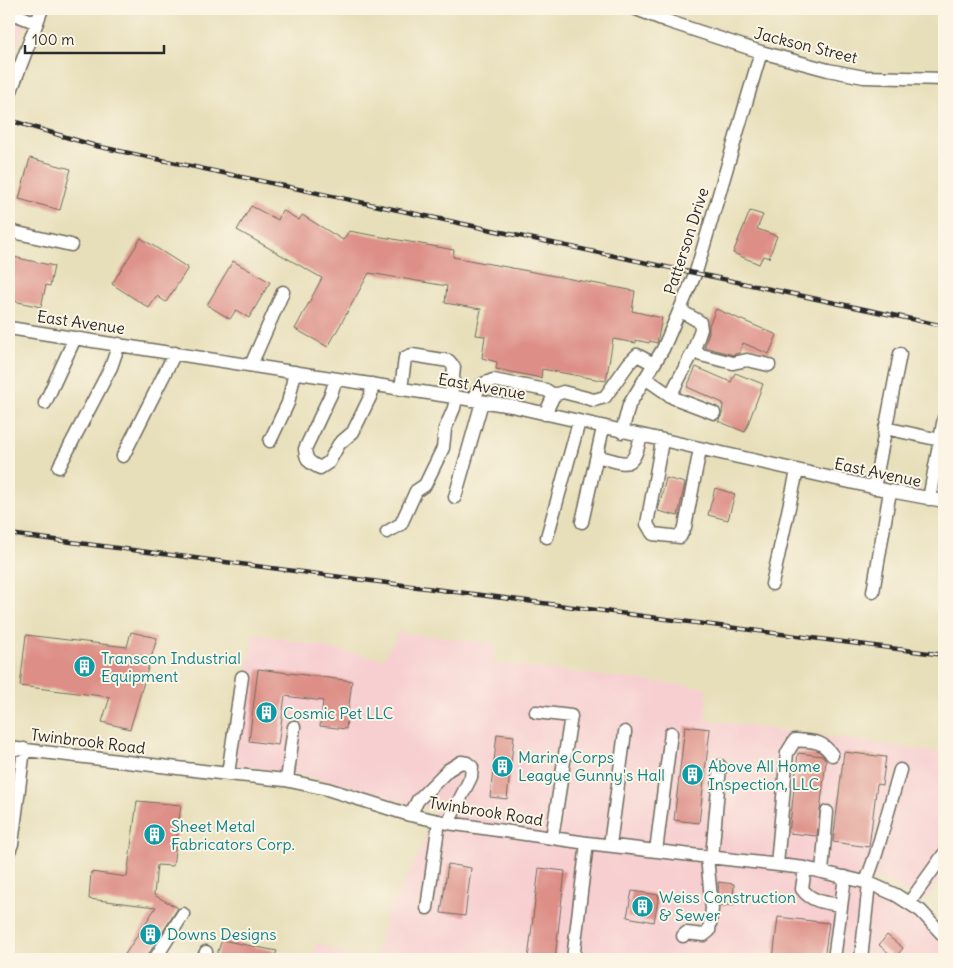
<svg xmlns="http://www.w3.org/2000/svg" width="953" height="968" viewBox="0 0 953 968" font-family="Delius,sans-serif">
<rect width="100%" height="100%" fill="#fcf5e5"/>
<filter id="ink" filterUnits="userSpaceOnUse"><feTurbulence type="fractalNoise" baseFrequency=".02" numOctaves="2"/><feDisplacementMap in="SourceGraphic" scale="10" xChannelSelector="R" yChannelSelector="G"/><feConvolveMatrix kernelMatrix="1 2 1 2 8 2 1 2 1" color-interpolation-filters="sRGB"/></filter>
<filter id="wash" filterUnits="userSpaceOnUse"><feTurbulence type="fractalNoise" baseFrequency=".0096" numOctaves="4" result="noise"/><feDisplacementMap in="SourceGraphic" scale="20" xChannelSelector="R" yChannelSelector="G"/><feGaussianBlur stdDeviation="1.12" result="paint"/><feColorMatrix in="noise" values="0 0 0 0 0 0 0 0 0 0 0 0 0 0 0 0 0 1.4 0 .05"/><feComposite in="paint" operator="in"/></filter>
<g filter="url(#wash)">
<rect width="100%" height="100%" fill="#e7dfba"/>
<path fill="#f7cfd1" d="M9,9H31L9,70Z
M399,632L495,644L493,663L707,688L706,720L944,753V876L921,903L895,886L858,871L855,886L875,890L910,912L941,939L944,945V959H375L388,911L416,861L435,811L355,787L302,775L233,764L253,633L383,659Z
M317,942L357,959H310Z"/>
<g id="blocks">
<path fill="#dd8f87" d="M30,158L71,169L60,210L19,199Z
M251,206L278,220L282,210L299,220L302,215L343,240L349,231L454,250L453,257L635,291L632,311L662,318L657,343L650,341L649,343L636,340V343L613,339L606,381L542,369L541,378L496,369L497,362L482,358L485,336L476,335L481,309L445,303L447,286L369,273L328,347L295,329L322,278L237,230Z
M750,211L763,215L757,229L777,236L769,258L763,256L759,264L733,253Z
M141,238L188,268L166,302L157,296L149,308L112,284Z
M9,256L54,266L50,286L46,285L41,307L9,300Z
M233,261L270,282L249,318L236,310L230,319L207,305Z
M716,309L777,335L769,354L743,343L739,353L733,355L704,347L709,332V325Z
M696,367L731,382L735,373L763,384L745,432L718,421L722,415L723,403L687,387Z
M666,478L685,483L678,516L658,511Z
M715,488L735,494L728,520L708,515Z
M131,632L157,638L130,729L102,722L110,697L20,686L26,635L127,647Z
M258,669L352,681L346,729L320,726L323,701L285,696L278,745L249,741Z
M685,726L710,729L699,823L674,820Z
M497,734L514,736L507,799L490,797Z
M844,752L886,757L882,785L877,784L869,847L833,842Z
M798,753L823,756L826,761L817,836L789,833Z
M137,801L181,805L173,866L157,865L154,895L178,908L148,955L147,959H122L156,907L89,899L91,872L127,877Z
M448,864L471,868L465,916L441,913Z
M539,868L565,871L555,959H528Z
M718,882L734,884L733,905H720Z
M632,891L659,895L654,922L627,917Z
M778,917L829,923L824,959H773Z
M887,935L903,948L895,958L879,945Z
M222,940L277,951L274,959H215Z"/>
</g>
</g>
<g filter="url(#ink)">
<use href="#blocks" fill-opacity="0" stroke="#6d6a5d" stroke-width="1"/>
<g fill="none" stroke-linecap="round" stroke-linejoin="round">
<defs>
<path id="minor" d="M636,9L667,21L761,52L828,70L864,77L944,79
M9,12L37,23
M9,96L42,9
M9,231L71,245
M681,311L700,322L701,329L694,350L701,355L733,363L747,360L769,365
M9,328L512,406L890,491L944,501
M251,365L283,292
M645,378L674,398L714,413
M336,379L331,394L305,449C306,461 310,463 320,468L329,462L339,444L353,432L371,395L372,384
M401,389L405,358L412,355L449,361L454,367L451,397
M670,396L694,350
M471,400L483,384L493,380L546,390L554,395
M45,403L75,338
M545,414L554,395L563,392L594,400L605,397L629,363L637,355L654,364
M885,428L940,440
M622,432L629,405L663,349L696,272L761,52
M270,441L288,403L295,372
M662,441L647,524L653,534L680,537L685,527L700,449
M123,456L175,353
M597,456C628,464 632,472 641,436
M59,467L111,367L119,344
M874,488L900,354
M455,497L482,402
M929,499L944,418
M582,522L603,428
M387,532L401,524L416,491L425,485L443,448L445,429L454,408L456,398
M547,537L579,422
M772,584L797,471
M873,592L890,491
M536,712L571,716L552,838
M9,748L228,774L285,780L327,789L410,815L448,823L587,843L805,868L869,883L896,895L921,911L944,936
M228,774L242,677
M287,780L294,727
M410,815L418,800L448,770L461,762L467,763L472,767L471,777L448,823
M610,845L625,732
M9,851L12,844L24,749
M656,851L671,733
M712,857L720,766
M777,865L787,753L795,740C813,742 821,739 832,755
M805,868L802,889C811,902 827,903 841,905
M822,872L827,812
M866,882L876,854L900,770
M909,903L944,854
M427,908L439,821
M683,936L686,933L704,935L709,931L712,909L707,857
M155,959L183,914
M203,959L206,952
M573,959L587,843
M834,959L845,877
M861,959L869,883"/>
</defs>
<use href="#minor" stroke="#6d6a5d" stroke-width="15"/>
<use href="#minor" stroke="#fff" stroke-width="12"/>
<defs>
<path id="rail" d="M9,120L96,146L944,326
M9,534L944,655"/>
</defs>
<use href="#rail" stroke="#2b2b2b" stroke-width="4.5"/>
<use href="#rail" stroke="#fcf5e5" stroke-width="2.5" stroke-dasharray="8" stroke-linecap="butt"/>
</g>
</g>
<defs>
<symbol id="building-disc" viewBox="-11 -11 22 22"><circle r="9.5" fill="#0f9aa8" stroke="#fcf5e5"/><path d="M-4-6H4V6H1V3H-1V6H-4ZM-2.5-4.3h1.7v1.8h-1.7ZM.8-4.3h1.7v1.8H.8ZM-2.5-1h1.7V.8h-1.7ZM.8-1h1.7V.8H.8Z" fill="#fff"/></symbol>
</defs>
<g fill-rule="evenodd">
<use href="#building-disc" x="72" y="654" width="25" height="25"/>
<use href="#building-disc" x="254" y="700" width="25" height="25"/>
<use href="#building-disc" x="490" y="754" width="25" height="25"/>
<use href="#building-disc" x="680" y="762" width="25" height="25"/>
<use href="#building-disc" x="142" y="822" width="25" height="25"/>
<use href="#building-disc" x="630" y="894" width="25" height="25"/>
<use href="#building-disc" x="138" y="922" width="25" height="25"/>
</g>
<g text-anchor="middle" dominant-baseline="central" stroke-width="4" stroke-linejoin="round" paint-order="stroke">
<g font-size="16" fill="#2b2b2b" stroke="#fcf5e5">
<text transform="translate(806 45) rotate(14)">Jackson Street</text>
<text transform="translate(686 241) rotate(-72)">Patterson Drive</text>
<text transform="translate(81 322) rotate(8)">East Avenue</text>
<text transform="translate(482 386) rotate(10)">East Avenue</text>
<text transform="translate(878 472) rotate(12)">East Avenue</text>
<text transform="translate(88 741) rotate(7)">Twinbrook Road</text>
<text transform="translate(486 811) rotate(9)">Twinbrook Road</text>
</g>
<g font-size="16" fill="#0d838f" stroke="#fcf5e5" text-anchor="start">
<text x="101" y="658">Transcon Industrial<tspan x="101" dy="18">Equipment</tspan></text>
<text x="283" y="713">Cosmic Pet LLC</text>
<text x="518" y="757">Marine Corps<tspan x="518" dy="18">League Gunny's Hall</tspan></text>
<text x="708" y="766">Above All Home<tspan x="708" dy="18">Inspection, LLC</tspan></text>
<text x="171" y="826">Sheet Metal<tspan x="171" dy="18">Fabricators Corp.</tspan></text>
<text x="659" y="897">Weiss Construction<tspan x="659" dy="18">&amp; Sewer</tspan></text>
<text x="167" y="934">Downs Designs</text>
</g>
</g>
<rect width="953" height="968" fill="none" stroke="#fcf5e5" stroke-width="30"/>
<path d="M25 45v8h139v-8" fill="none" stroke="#2b2b2b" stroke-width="2.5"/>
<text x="32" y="45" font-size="15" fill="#2b2b2b" stroke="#fcf5e5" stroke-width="4" paint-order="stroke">100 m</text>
</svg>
